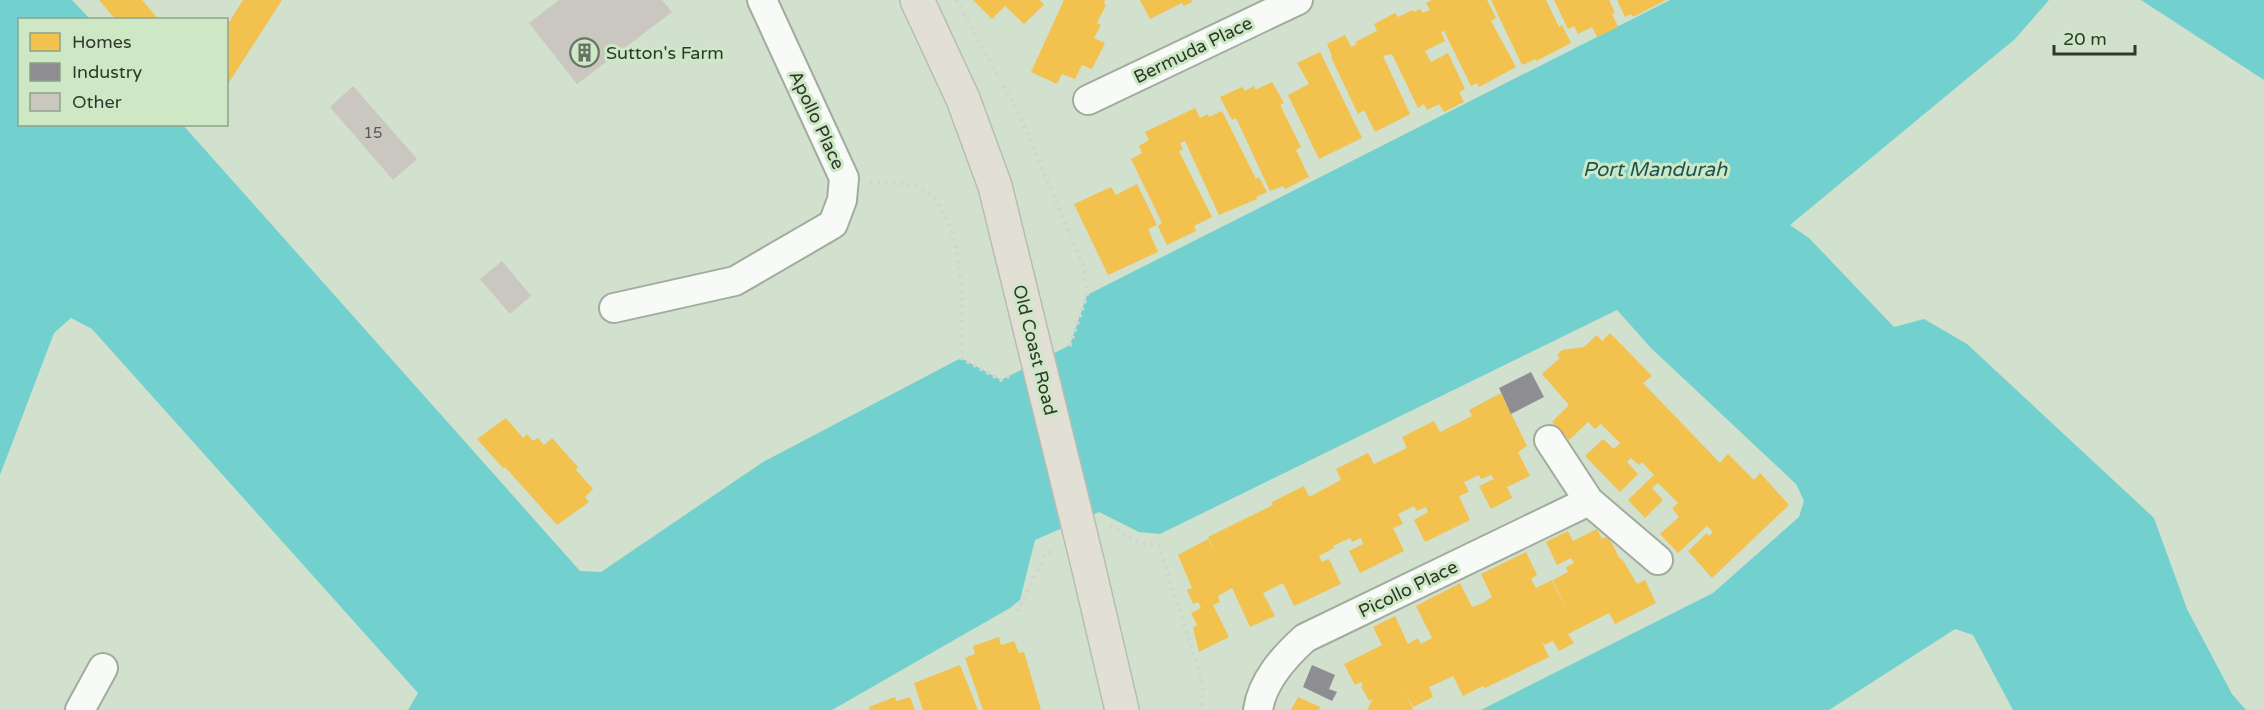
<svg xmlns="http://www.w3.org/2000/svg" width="2264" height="710" viewBox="0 0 2264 710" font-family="'Varela Round',sans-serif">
<rect width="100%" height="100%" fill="#d2e0ce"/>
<path fill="#72d1ce" d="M0,0H72L90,19L20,20V124L183,125L580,571L601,572L763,462L961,358L1001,380L1070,345L1087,295L1670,0H2049L2015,39L1790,225L1809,238L1894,327L1924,319L1967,344L2154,518L2187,609L2232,694L2246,710H2013L1973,635L1955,629L1829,710H1481L1713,593L1799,517L1804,501L1796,484L1651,348L1617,310L1160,534L1139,532L1099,512L1035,540L1020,600L1010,608L832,710H408L418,693L92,329L71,318L54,333L0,475Z
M2141,0H2264V80Z"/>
<path fill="#f2c14e" d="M99,0H142L159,20H116Z
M243,0H282L226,87V27Z
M973,0H1040L1044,5L1024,24L1005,6L992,19Z
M1064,0H1105L1104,4L1106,5L1097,23L1101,25L1094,38L1105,43L1092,69L1082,65L1075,79L1062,74L1057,84L1031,72Z
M1140,0H1191L1192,2L1184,6L1182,3L1150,19Z
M1432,0H1487L1496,18L1491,21L1516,67L1479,87L1477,83L1471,86L1444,31L1441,32L1445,41L1425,51L1431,62L1448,53L1465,89L1459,92L1464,102L1444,112L1439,104L1427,110L1424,104L1418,108L1392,54L1383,56L1410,114L1375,132L1364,110L1358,114L1331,57L1332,56L1327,44L1345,35L1351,47L1357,44L1355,42L1377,31L1374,24L1395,13L1398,17L1413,10L1414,12L1420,9L1423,13L1430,10L1426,3Z
M1491,0H1546L1559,27L1562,25L1571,43L1536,61V59L1522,65Z
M1554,0H1609L1615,13L1612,14L1618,27L1597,37L1592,27L1578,34L1574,26L1568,29Z
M1617,0H1666L1633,17L1631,14L1625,17Z
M1320,52L1362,138L1319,159L1288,95L1309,84L1297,63Z
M1272,82L1284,103L1280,105L1301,147L1296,150L1309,177L1285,189L1283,186L1270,191L1236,118L1232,120L1220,97L1242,87L1245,91L1254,86L1255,90Z
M1195,108L1200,118L1208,114L1209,117L1222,111L1256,179L1259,177L1267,192L1256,197L1257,199L1219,215L1185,141L1180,143L1183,150L1179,151L1212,217L1194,226L1196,231L1167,245L1158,226L1162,223L1131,159L1142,153L1139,146L1149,140L1145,132Z
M1137,184L1157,225L1148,229L1158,252L1108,275L1074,204L1111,187L1116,195Z
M1610,333L1652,376L1643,383L1720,463L1728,454L1754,480L1760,473L1789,505L1712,578L1688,551L1707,533L1709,536L1713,532L1707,526L1678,553L1660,534L1679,517L1672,508L1678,503L1658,483L1652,488L1663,500L1645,518L1628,500L1654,475L1642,462L1639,465L1631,458L1627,462L1638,474L1620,492L1585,456L1603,439L1614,449L1620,443L1601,424L1595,429L1588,422L1569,440L1552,422L1569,405L1542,374L1560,358L1557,355L1562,350L1584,347L1597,335L1602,341Z
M1501,393L1527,446L1518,452L1530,476L1507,487L1512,498L1491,509L1479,486L1494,479L1491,475L1481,479L1479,475L1464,482L1469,492L1459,496L1470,520L1425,542L1414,520L1428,512L1426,507L1417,511L1414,506L1398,514L1403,524L1393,528L1404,551L1360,573L1349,551L1363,544L1361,538L1352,542L1350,538L1333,546L1334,548L1319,556L1322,562L1329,559L1341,584L1294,606L1283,583L1263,593L1275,616L1250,627L1232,588L1218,596L1220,602L1213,605L1229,637L1199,652L1193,628L1197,625L1191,613L1201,608L1198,602L1193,604L1187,590L1192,588L1178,555L1208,539L1216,554L1208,537L1273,505L1272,502L1304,486L1309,497L1341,480L1336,469L1368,453L1374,464L1407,448L1402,437L1434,421L1440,432L1472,416L1469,410Z
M506,418L523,438L527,434L533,441L538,438L544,445L552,438L578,467L576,470L593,489L585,497L589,502L557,525L505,467L503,468L477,439Z
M1597,529L1602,539L1608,536L1620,559H1622L1637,584L1645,580L1656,603L1615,624L1603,602L1609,613L1568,634L1574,643L1559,651L1553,641L1544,645L1540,639L1549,657L1485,688L1483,686L1463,696L1453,676L1429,687L1433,697L1413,707L1403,688L1413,709L1411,710H1367L1373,698L1369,701L1361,686L1363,685L1361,682L1355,685L1344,664L1382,645L1373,627L1395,616L1408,644L1418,638L1421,644L1432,638L1416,606L1460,583L1472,607L1483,603L1492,597L1481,574L1526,552L1537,575L1531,579L1536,588L1552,580L1570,616L1553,580L1568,572L1566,567L1574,563L1571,558L1557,565L1546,542L1568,531L1573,541Z
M999,637L1001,645L1014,641L1019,653L1024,652L1041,710H983L965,658L975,654L973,646Z
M960,665L978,710H923L914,683Z
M895,697L896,701L910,697L915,710H870L869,707Z
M1298,697L1320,707L1319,710H1291Z"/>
<path fill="#8d8d92" d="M1531,372L1544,397L1511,414L1499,388Z
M1312,665L1335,675L1329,689L1337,692L1332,701L1303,687Z"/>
<path fill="#c9c7bf" d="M559,0H662L672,12L577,84L529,23Z
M353,86L417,159L393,180L330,107Z
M502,261L531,296L510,314L480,279Z"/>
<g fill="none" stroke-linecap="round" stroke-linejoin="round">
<defs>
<path id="minor" d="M1088,100L1298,0
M614,308L735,281L833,224L842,200L844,178L762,0
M1549,440L1589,501
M80,710L103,668
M1258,710C1262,681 1284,657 1305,638L1589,501L1658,560"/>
<path id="primary" d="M917,0L963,99L995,186L1024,304
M1087,561L1122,710"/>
</defs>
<use href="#minor" stroke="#a1ac9e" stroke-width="32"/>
<use href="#primary" stroke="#b6bdb4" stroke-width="36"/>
<path stroke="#d1d6d0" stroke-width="4" stroke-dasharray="3 4.5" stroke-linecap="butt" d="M956,0L1018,112L1083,265L1087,295L1070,345L1066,347
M870,182C882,183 912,183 921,188C967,216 963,311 961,358L1001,380L1011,375
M1110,526L1135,541L1159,546L1203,684L1202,710
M1017,612L1045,555L1054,550"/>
<use href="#minor" stroke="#f8faf8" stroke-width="28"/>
<use href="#primary" stroke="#e2e0d5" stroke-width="33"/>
<defs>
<path id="primary-bridge" d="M1024,304L1087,561"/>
</defs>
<use href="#primary-bridge" stroke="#b6bdb4" stroke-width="36" stroke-linecap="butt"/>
<use href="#primary-bridge" stroke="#e2e0d5" stroke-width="33"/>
</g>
<defs>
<symbol id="building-ring" viewBox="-11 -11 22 22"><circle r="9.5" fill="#cee8c6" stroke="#677364" stroke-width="1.5"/><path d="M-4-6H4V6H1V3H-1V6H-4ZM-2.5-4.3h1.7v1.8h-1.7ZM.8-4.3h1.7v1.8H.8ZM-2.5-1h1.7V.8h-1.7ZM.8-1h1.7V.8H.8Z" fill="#677364"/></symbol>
</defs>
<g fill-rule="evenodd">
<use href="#building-ring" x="568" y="36" width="33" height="33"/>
</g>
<g text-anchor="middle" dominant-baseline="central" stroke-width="6" stroke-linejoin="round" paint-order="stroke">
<g font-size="15" fill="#555c50">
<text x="373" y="133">15</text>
</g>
<g font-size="18" fill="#2e392b" stroke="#cee8c6">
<text transform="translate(1193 50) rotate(-26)">Bermuda Place</text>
<text transform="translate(817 120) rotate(65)">Apollo Place</text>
<text transform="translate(1035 350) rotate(76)">Old Coast Road</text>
<text transform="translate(1408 589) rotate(-26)">Picollo Place</text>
</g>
<g font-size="18" fill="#2e392b" stroke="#cee8c6" text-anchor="start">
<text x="606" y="53">Sutton's Farm</text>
</g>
<g font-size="20" font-style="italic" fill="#1c5354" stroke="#cee8c6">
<text x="1655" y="170">Port Mandurah</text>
</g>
</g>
<rect x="18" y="18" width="210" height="108" fill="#cee8c6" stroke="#8ea288" stroke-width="1.5"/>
<rect x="30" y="33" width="30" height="18" fill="#f2c14e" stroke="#8ea288" stroke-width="1.5"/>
<text x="72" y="48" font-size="18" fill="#2e392b">Homes</text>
<rect x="30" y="63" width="30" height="18" fill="#8d8d92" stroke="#8ea288" stroke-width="1.5"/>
<text x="72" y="78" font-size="18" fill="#2e392b">Industry</text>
<rect x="30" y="93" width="30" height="18" fill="#c9c7bf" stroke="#8ea288" stroke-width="1.5"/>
<text x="72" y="108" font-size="18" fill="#2e392b">Other</text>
<path d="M2054 45v9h81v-9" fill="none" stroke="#2e392b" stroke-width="3"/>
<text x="2063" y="45" font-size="18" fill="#2e392b" stroke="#cee8c6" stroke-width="4.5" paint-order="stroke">20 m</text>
</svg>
